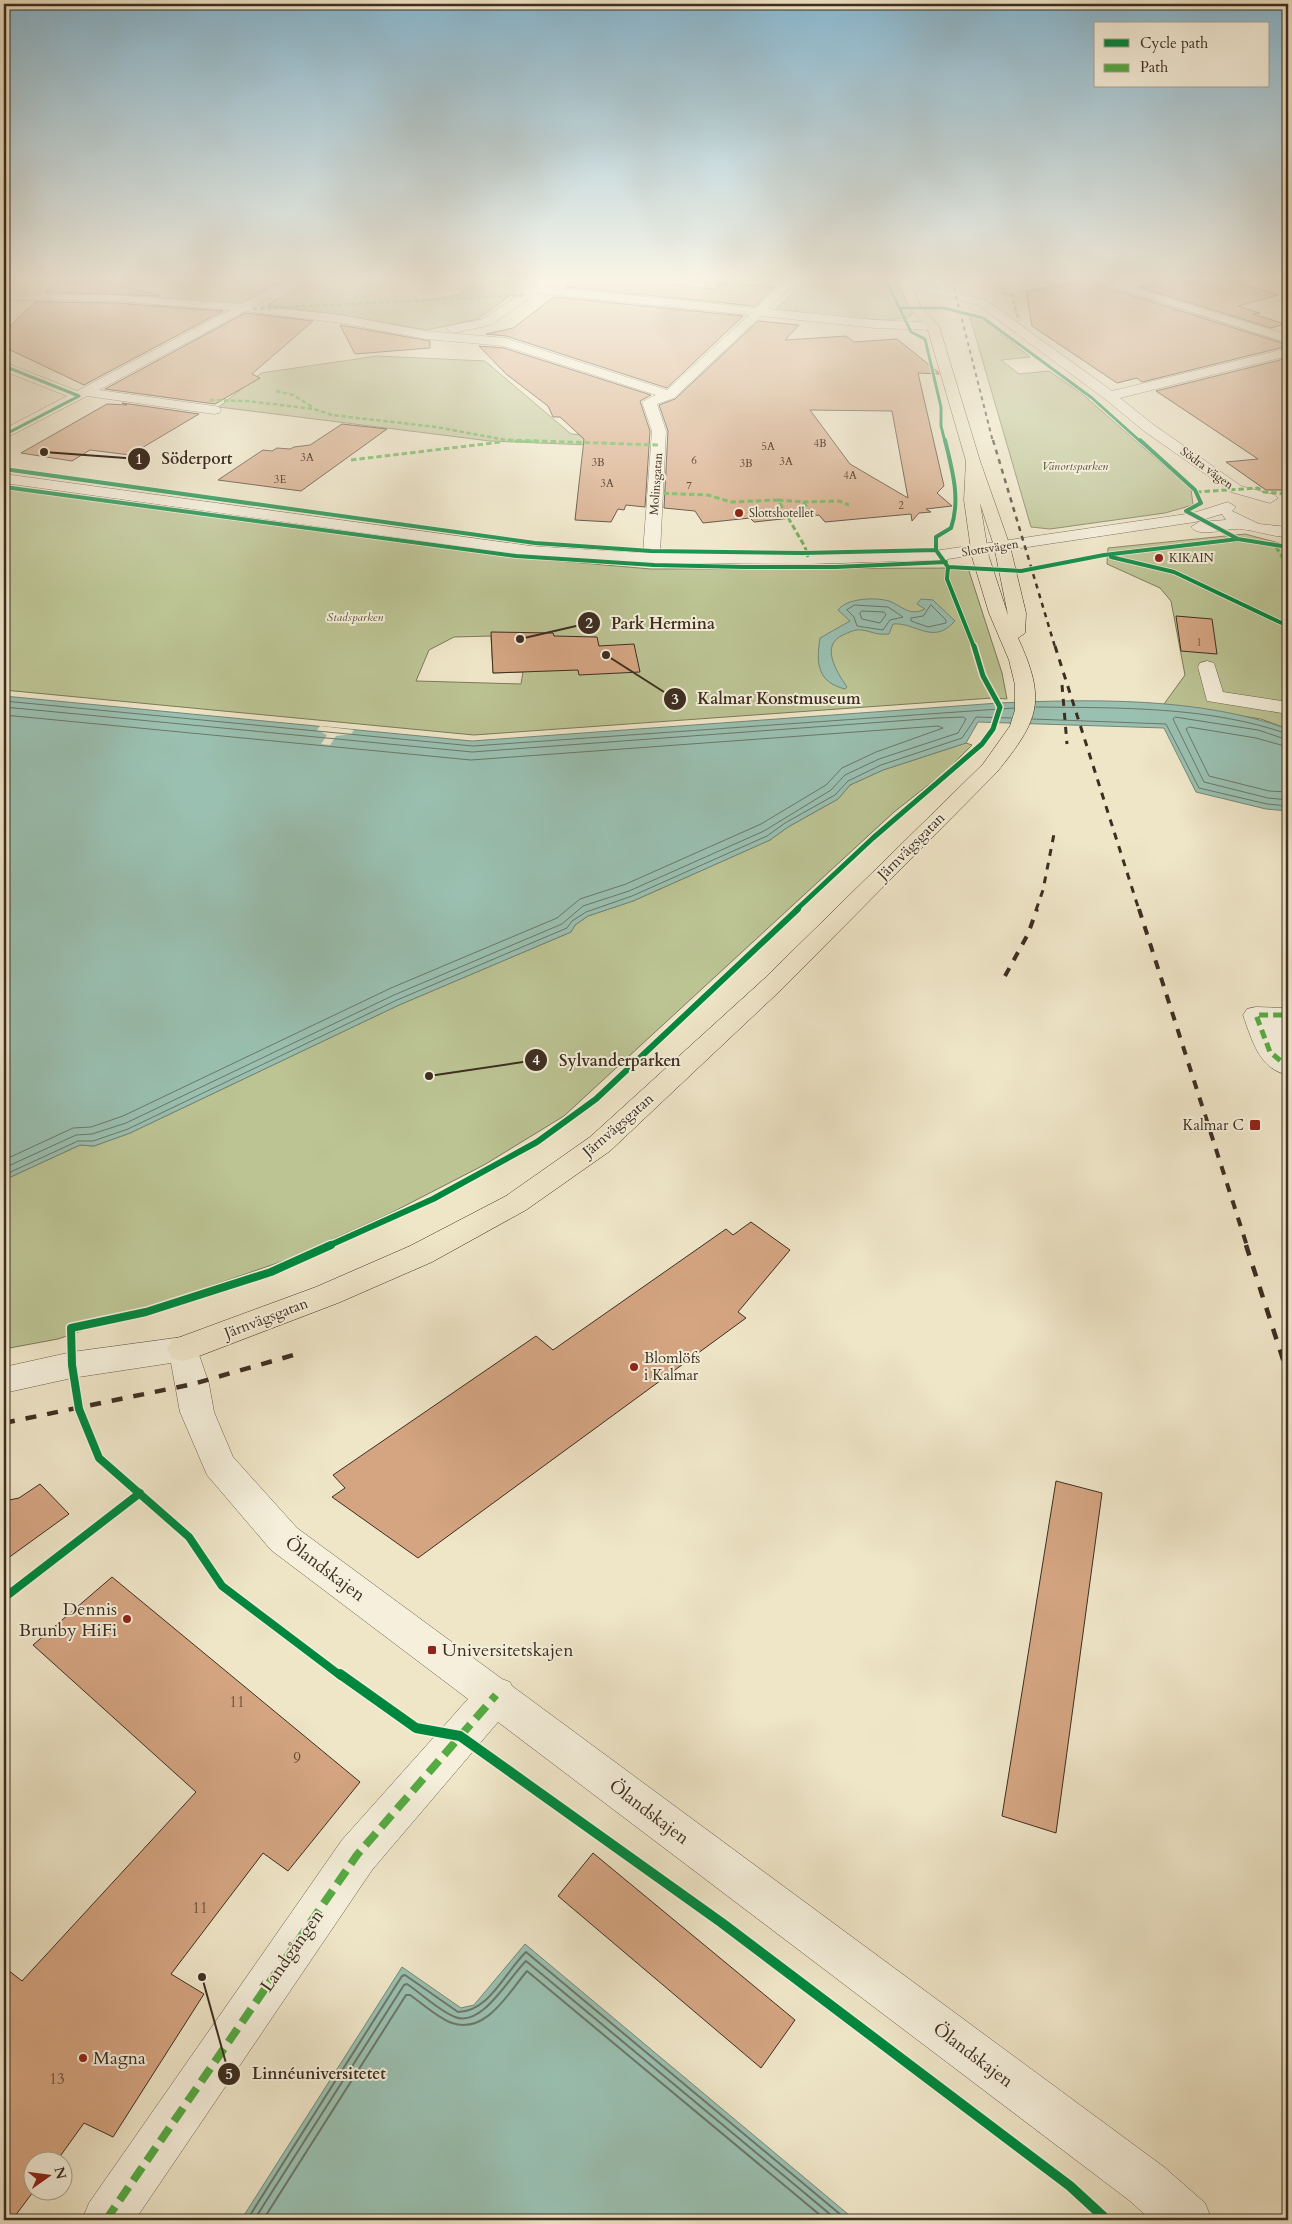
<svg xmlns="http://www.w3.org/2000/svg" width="1292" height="2224" viewBox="0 0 1292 2224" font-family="Cardo,serif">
<rect width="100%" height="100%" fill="#efe6c8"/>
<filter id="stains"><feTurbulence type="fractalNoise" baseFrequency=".004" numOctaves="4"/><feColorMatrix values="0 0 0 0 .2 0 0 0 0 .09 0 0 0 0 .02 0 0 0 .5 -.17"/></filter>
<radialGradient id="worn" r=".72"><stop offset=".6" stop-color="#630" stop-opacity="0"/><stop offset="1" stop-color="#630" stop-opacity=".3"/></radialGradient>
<path fill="#bcc494" stroke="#7c795a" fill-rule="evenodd" d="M81,280H284L241,304L234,305L151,298Z
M309,280H391L401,284L420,301L463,294L468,280H492L524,285L478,319L427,330L341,315L267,305Z
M805,280H896L914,312L909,317L887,320L860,319L775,310Z
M969,314L984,321L1030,357L1001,360L1019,374L1049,371L1081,393L1191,489L1193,505L1165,513L1050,529L1031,527Z
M377,356L485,361L571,434L645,440L637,447L490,441L219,407L261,373Z
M4,488L512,557L651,569L968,568L1002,673L1007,699L992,698L474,735L4,690V630L6,628L4,627ZM491,636L493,673L523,672L521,684L416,681L429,650L454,637Z
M1245,534L1279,543L1288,550V729L1261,719L1164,704L1185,675L1171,601L1160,588L1107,564L1108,548Z
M966,743L972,745L946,771L894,812L564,1116L484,1165L387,1215L286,1260L58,1339L4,1349V1180L80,1145L94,1146L130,1133L399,1005L571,932L575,925L588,916L633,901L770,840L788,827L838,799L850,785L883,770Z"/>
<path fill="#9ac0b1" stroke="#758677" d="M921,599L933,600L955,621C933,646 916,622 893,624L889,634C875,635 874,632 862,630C856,629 849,632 843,635C820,645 836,671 847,687L845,689C817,682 816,663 820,638L850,621L838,610C847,598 875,597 889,601C902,606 910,617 925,609L917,604Z
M4,696L472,741L999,703C1093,699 1199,697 1288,729V811L1266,809L1196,792L1164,728L978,722L966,743L883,770L850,785L838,799L788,827L770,840L633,901L588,916L575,925L571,932L399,1005L130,1133L94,1146L80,1145L4,1180Z
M525,1944L855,2220H241L402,1967L461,2008L474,2005Z"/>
<path fill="#efe6c8" d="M320,726L354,730L351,734L336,736L330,745L321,744L327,735L317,730Z"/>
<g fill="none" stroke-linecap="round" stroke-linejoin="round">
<path stroke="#6c7769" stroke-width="1" d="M855,605L888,607L903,617L890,620L883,630L857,626L854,617L847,610Z
M931,605L946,620V623L928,627L911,621V618L923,616Z
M862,611L884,612L886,615L880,623L862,619L860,614Z
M4,701L473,746L1014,708
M4,707L472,752L938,718L963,717L966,719L958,733L879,759L845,775L831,790L764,831L629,891L583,906L562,924L394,995L126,1123L92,1134L76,1135L4,1168
M1036,707C1121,708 1207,706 1288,734
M4,715L471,760L938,726L943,728L876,752L842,768L826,785L761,824L626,884L580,899L557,918L391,988L123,1116L91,1127L73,1128L4,1160
M1032,719L1166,724L1199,788L1267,804L1288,806
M1288,740L1258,730L1175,717L1173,719L1204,782L1268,798L1288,800
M1288,747L1256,738L1189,727L1186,729L1209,776L1269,791L1288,792
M4,1175L78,1141H93L128,1129L397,1000L567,928L572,921L586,912L632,896L767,836L785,823L835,795L848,781L881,765L962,738L976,717L1011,718"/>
<path stroke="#6c7769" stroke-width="2" d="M247,2220L402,1976L405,1975L458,2012C490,2011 505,1972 526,1952L847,2220
M254,2220L404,1985L407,1984C422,1994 438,2010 455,2017C482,2028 509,1977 526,1961L837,2220
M263,2220L406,1995H410C423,2004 438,2018 452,2023C486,2035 509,1992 527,1971L826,2220"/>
</g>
<path fill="#d5a582" stroke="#3d2e21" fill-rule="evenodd" d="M58,280H98L160,296L45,292Z
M575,280H626L714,289L721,283L775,287L755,306L566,287Z
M1083,280L1288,345V346L1142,382L1137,378L1117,383L1032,326L1026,292Z
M1172,280H1229L1278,295L1238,306L1260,313L1253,314L1285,324L1271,328L1139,287Z
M554,297L743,316L667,388L506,336L486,334L513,328Z
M35,302L115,303L223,311L84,385L4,347V332Z
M245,313L313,321L252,374L260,378L215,404L105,389Z
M758,321L799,325L785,340L846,336L854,342L897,339L938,372L939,374L918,373L944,486L937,493L952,506L926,509L931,512L919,513L912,521L911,514L825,522L819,515L754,522L750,518L703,523L695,511L664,508L668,431L659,405L675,399ZM810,410L892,411L908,498L850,464Z
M340,325L430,341V348L355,354Z
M479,346L504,348L651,395L640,401L650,431L645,507L626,505L624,510L618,509L611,522L575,520L584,439L560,417H553L548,406L506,374Z
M1288,358V490H1266L1226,462L1258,459L1156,391Z
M122,403L199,414L130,455L90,450L72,461L21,453L107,404L127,405Z
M342,424L387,429L301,491L218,480L263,450L272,451L277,448L290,449L294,447L310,445Z
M1176,616L1212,619L1217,654L1181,651Z
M491,632L553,633L554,636L597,637L599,646L634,644L640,672L579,675L578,670L493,673Z
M751,1222L790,1250L738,1312L746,1318L418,1558L332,1497L345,1488L333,1475L536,1336L553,1350L726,1229L733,1235Z
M1056,1481L1102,1493L1056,1833L1002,1816Z
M40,1484L69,1514L4,1561V1501L19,1498Z
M112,1577L360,1782L288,1871L263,1853L171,1974L204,1994L113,2137L84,2123L56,2162H32L33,2192L12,2220H4V1967L22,1981L196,1792L33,1645Z
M593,1853L795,2020L761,2068L558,1896Z"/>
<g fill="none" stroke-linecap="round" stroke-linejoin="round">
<defs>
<path id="minor" d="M286,280H300L256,306L341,315L426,331L505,338L667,390L749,315L537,293L491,325L453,333L447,329L449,326L483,319L540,280H553L546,287L756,308L786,280H798L768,309L875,320L937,323L939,326L933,330L875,328L761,316L674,398L657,404L666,431L660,553L808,554L941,550L1193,513L1228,502L1236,507L1232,511L1259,524L1288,527V537C1270,537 1251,528 1233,529C1222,530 1198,537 1191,527L1199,522L1226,520L1222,514L1195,522L941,560L808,564L651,563L531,556L4,483V474L531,546L643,553L652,431L642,402L656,395L504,346L426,339L341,323L245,311L99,390L214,406L219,407L221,410L219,413L214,414L87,396L4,439V429L67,396L4,371V362L77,391L230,310L115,301L4,300V294L115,295L241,304Z
M1043,280H1066L1061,283L1003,295L997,292L999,290Z
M1092,280H1110L1288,335V343Z
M923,282L935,287L986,300L1112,391L1288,348V356L1120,398L1154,425L1241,486L1275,495L1278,498L1270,503L1231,492L1144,431L1105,399L978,305L927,292L917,285Z
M1207,661L1214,663L1223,692L1288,702V714L1207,701L1198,667L1200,663Z
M1256,1007L1288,1008V1075C1259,1069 1252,1040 1243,1015L1247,1009Z
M183,1337L194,1340L209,1384L214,1412L233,1457L297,1528L502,1679L510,1682L512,1686L1164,2167L1205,2203L1212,2220H1151L1130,2201L498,1722L372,1870L135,2220H82L89,2203L342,1840L468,1699L271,1550L207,1475L180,1412L171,1363L72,1378L4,1393V1367L72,1352Z"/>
<path id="major" d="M897,280H909L921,307L939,326L980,461L1010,546L1026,613L1025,633L1018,638C1047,701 1039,720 997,772L783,988L610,1151L526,1210L432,1262L338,1303L194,1358L183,1361L172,1358L167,1349L172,1340L316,1287L410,1246L506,1196L590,1137L765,978L983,764L1010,726L1015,710V685L1009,660L989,613L972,557L964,500L966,461L927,327L910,308ZM980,503L994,546L1008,615L989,557Z"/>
</defs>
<use href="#minor" stroke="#6a5c4b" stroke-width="1"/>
<use href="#major" stroke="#3d2e21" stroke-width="1"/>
<use href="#minor" fill="#f5efdb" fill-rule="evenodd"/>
<use href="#major" fill="#efe6c8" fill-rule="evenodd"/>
<path stroke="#3d2e21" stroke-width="2" stroke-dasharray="4 4" stroke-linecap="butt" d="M952,280L993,442"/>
<path stroke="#3d2e21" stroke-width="2.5" stroke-dasharray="5 5" stroke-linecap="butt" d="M993,440L1055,647"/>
<path stroke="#3d2e21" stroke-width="3" stroke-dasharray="7 7" stroke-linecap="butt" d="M1055,646L1139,910
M1062,685L1067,744
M1036,910L1043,890L1054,834"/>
<path stroke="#3d2e21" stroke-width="4" stroke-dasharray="9 9" stroke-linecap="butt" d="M1139,909L1247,1246
M1005,976L1028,934L1037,909"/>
<path stroke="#3d2e21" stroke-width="4.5" stroke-dasharray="11 11" stroke-linecap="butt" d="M1246,1245L1288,1375
M4,1423L193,1384L297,1354"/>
<path stroke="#55ab43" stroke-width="2.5" stroke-dasharray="4.5 2.5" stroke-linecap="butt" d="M209,280L245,283
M249,280L245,283L284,286
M933,280L939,290
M1003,292L1012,296L1019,321
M253,309L526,295
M276,391L293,395L312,407
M210,400L247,401L314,409L332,415L436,427L511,441L538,442"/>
<path stroke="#55ab43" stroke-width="3" stroke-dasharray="5.5 3" stroke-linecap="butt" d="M508,440L658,445
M351,460L501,442
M1196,492L1258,488L1264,492L1288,494
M655,493L708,495L731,502L778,500L805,547L808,557
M778,500L803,502L815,517
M803,502L839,501L849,505
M1276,547L1288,566"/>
<path stroke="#55ab43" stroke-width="5" stroke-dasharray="9 5" stroke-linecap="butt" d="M1288,1054L1285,1015H1256L1270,1052L1288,1067"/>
<path stroke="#55ab43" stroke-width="8" stroke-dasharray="16 8" stroke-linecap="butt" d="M106,2220L357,1855L496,1695"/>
<defs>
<path id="cycleway-far5" d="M886,280L911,332L925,339L941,407V426L945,442
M900,308H944L983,318L1092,398L1141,442
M4,366L79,396
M4,435L79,396"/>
<path id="cycleway-far4" d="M945,440C952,469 961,499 951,528L936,537V550L948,567L947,579L974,647
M1140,440L1195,490L1201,503L1186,511L1238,539
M4,469L535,543L651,551L803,553L936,550
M4,487L516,556L654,565L744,567H836L946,562
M1111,557L1174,572L1288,626
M948,567L1021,571L1104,555L1238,539L1288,547"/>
<path id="cycleway-far3" d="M796,910L873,838L982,744L993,729L1000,707L983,676L974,646"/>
<path id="cycleway-far2" d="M328,1246L433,1199L537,1142L596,1099L798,909"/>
<path id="cycleway-far1" d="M331,1245L271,1272L146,1312L71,1328L72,1365L79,1409L99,1458L189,1537L222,1586L341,1676
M4,1598L140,1493"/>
<path id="cycleway" d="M340,1674L416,1728L460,1736L722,1923L1070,2186L1107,2220"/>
</defs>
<use href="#cycleway-far5" stroke="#f5efdb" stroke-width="4.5"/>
<use href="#cycleway-far4" stroke="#f5efdb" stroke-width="5.5"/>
<use href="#cycleway-far3" stroke="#f5efdb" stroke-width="8"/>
<use href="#cycleway-far2" stroke="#f5efdb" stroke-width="9"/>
<use href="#cycleway-far1" stroke="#f5efdb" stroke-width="11"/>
<use href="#cycleway" stroke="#f5efdb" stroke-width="13"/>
<use href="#cycleway-far5" stroke="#00873e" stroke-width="3"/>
<use href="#cycleway-far4" stroke="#00873e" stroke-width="4"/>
<use href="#cycleway-far3" stroke="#00873e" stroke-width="5"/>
<use href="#cycleway-far2" stroke="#00873e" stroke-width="6"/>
<use href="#cycleway-far1" stroke="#00873e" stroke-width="8"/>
<use href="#cycleway" stroke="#00873e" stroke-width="10"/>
</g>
<linearGradient id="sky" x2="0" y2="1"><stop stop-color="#89b9d2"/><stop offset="0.47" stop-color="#f8f4e6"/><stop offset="1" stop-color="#f8f4e6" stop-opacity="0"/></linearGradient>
<rect width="1292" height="592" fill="url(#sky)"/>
<g fill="#8f2418" stroke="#f5efdb" stroke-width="2">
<circle cx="739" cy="513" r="5"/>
<circle cx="1159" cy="558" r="5"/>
<rect x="1249" y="1119" width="12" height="12" rx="2.5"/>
<circle cx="634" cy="1367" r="5"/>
<circle cx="127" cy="1619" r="5"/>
<rect x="427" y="1645" width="10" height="10" rx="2.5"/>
<circle cx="83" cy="2058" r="5"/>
</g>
<g text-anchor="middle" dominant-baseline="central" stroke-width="4" stroke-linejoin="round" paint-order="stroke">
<g font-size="11" fill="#634c39">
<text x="820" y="443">4B</text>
<text x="768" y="446">5A</text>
<text x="307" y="457">3A</text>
<text x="694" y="460">6</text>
<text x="786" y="461">3A</text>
<text x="598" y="462">3B</text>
<text x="746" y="463">3B</text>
<text x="850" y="475">4A</text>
<text x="280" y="479">3E</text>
<text x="607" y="483">3A</text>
<text x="689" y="485">7</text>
<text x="901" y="505">2</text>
<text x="1199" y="642">1</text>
</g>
<g font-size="12" font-style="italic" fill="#5d543e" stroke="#f5efdb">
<text x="1075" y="466">Vänortsparken</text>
<text x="355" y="617">Stadsparken</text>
</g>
<g font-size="12" fill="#3d2e21" stroke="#f5efdb">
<text transform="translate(1207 468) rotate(36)">Södra vägen</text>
<text transform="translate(656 484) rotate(-86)">Molinsgatan</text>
<text transform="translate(990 548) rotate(-9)">Slottsvägen</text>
</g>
<g font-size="12" fill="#3d2e21" stroke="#f5efdb" text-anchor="start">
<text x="749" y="513">Slottshotellet</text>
<text x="1169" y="558">KIKAIN</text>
</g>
<g font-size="15" fill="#3d2e21" stroke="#f5efdb">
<text transform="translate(911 846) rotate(-45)">Järnvägsgatan</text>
<text transform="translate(618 1125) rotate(-41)">Järnvägsgatan</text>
<text transform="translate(266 1318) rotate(-21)">Järnvägsgatan</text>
</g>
<g font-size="15" fill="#3d2e21" stroke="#f5efdb" text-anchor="end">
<text x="1244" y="1125">Kalmar C</text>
<text x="644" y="1358" text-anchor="start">Blomlöfs<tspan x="644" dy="17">i Kalmar</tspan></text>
</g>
<g font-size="15" fill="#634c39">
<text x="237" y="1702">11</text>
<text x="297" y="1758">9</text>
<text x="200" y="1908">11</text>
<text x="57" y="2079">13</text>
</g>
<g font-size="18" fill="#3d2e21" stroke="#f5efdb">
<text transform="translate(325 1569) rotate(37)">Ölandskajen</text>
<text transform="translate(649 1812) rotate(37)">Ölandskajen</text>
<text transform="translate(292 1951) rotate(-55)">Landgången</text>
<text transform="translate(973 2055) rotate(37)">Ölandskajen</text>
</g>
<g font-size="18" fill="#3d2e21" stroke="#f5efdb" text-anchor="start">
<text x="117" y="1609" text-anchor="end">Dennis<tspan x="117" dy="21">Brunby HiFi</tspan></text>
<text x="442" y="1650">Universitetskajen</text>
<text x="93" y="2058">Magna</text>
</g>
</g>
<path fill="none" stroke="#3d2e21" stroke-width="2" d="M44 452L139 459M520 639L589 623M606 655L675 699M429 1076L536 1060M202 1977L229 2074"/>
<g fill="#3d2e21" stroke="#f5efdb" stroke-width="2">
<circle cx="44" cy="452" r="5"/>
<circle cx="520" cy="639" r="5"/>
<circle cx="606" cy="655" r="5"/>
<circle cx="429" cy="1076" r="5"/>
<circle cx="202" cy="1977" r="5"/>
<circle cx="139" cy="459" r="12"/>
<circle cx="589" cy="623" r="12"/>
<circle cx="675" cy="699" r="12"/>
<circle cx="536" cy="1060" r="12"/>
<circle cx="229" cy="2074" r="12"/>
</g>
<g font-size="15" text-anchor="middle" font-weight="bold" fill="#fff">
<text x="139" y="464">1</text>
<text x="589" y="628">2</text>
<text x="675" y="704">3</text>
<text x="536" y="1065">4</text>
<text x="229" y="2079">5</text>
</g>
<g font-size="16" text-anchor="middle" font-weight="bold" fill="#3d2e21" stroke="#f5efdb" stroke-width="4" stroke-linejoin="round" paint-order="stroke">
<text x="197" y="464">Söderport</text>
<text x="663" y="629">Park Hermina</text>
<text x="779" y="704">Kalmar Konstmuseum</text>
<text x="620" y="1066">Sylvanderparken</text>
<text x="319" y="2079">Linnéuniversitetet</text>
</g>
<rect width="1292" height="2224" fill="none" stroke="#efe6c8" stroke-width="20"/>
<rect x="5" y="5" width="1282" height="2214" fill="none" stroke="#3d2e21" stroke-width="2.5"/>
<rect x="10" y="10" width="1272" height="2204" fill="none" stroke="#3d2e21"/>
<rect x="1094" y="22" width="175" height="65" fill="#f5efdb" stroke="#aba291"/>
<rect x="1104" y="39" width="25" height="8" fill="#00873e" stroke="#aba291"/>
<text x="1140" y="48" font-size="15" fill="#3d2e21">Cycle path</text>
<rect x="1104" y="64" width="25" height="8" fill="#55ab43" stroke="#aba291"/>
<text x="1140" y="72" font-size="15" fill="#3d2e21">Path</text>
<g transform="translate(48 2176) rotate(76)"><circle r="24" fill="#f5efdb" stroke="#aba291"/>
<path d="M0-4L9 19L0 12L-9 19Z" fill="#8f2418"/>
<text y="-8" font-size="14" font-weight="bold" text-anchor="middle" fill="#3d2e21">N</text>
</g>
<rect width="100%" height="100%" filter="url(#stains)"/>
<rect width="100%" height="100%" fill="url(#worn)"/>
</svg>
